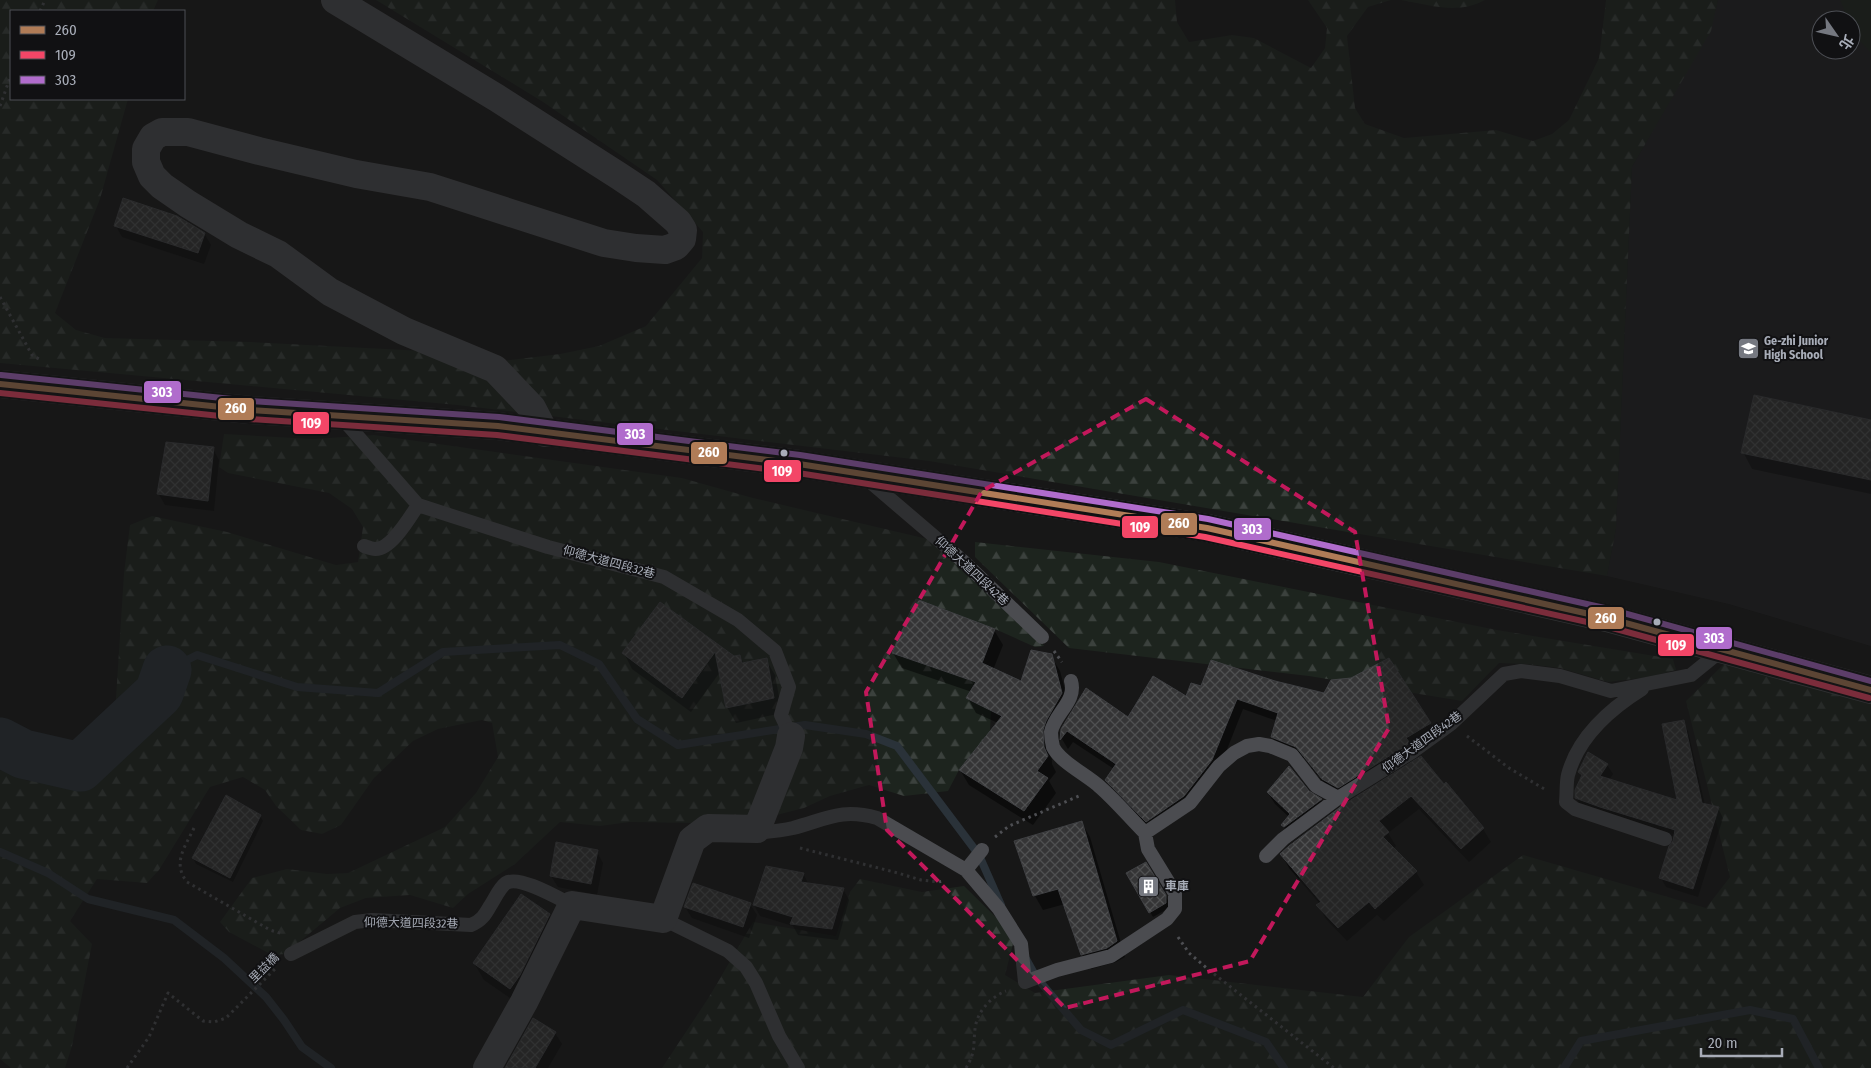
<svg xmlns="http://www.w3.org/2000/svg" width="1871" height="1068" viewBox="0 0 1871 1068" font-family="'Fira Sans Condensed','Noto Sans TC',sans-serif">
<defs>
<pattern id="forest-firs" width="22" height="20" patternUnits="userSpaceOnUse" patternTransform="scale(1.25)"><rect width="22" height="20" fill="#1d241e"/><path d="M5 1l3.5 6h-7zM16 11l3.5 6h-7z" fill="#3b413d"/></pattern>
<pattern id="building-cross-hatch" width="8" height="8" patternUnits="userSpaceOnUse" patternTransform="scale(1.25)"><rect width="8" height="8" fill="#353536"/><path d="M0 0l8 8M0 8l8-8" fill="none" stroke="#4f5051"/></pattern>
</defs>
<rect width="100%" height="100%" fill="#171717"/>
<path fill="#212123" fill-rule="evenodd" d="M1718,0H1871V646L1729,604L1607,576L1616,529L1632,167L1710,31ZM1821,20H1851V50H1821Z"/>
<path fill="url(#forest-firs)" d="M0,0H158L153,11H11V99H128L100,199L55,313L76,330L105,338L251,342L425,351L493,362L560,354L599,346L646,326L702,258L703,232L657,180L543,102L376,0H1175L1177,22L1189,42L1232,35L1254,38L1311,68L1325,48L1327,28L1308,0H1391L1368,7L1347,36L1355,108L1365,124L1404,138L1496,130L1533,141L1552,134L1569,120L1599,58L1606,0H1718L1711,31L1632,167L1616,529L1607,576L929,461L457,405L0,363Z
M1401,0H1485C1458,15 1429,5 1401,0Z
M224,434L313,439L374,435L682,478L753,498L932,540L1039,639L1044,646L1035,647L995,629L916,599L892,653L975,682L966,698L991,710L990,731L959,770L948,791L904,796L869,785L830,796L804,808L761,819L693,823L630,822L600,826L560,822L515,864L468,894L453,908L410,895L366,898L340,908L285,954L272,955L229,932L220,922L252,878L287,869L327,874L348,873L445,827L476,793L498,757L492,723L482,720L438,729L413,741L374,778L341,825L322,834L301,830L276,806L265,790L243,777L210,787L159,870L147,883L97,879L70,921L92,944L72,1046L65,1068H11L0,1059V770L28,781L98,773L114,729L124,573L130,525L152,516L227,532L336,565L358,562L363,527L352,509L329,493L228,473L219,467Z
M975,542L1159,562L1497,630L1673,659L1676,670L1650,677L1608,682L1560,668L1526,664L1499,663L1462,701L1309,676L1069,648L975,557Z
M1725,663L1871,704V1068H662L709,997L753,922L836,936L850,892L860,879L922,892L964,886L1015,936L1005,975L1035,993L1169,975L1363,997L1409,937L1523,855L1706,908L1730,877L1686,701Z"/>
<path fill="#1d241e" d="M1840,0H1871V53C1862,43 1851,35 1851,20H1848Z"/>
<path fill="#0007" d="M116,226L204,233L211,245L204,264L122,237Z
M1871,421V494L1752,469L1743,452Z
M213,449L219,460L214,511L165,505L158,493Z
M660,604L734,658L740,656L744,664L766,660L775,675L782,713L736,723L727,707L720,672L691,712L632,669L624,653Z
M994,630L1003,645L993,670L1021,683L1051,656L1060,671L1070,709L1054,736L1051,745L1052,764L1056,772L1049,781L1056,793L1033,825L969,785L960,770L998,723L976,713L968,698L972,692L902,668L893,653Z
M1389,659L1436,735L1345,799L1330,790L1304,758L1279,748L1272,737L1277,721L1243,709L1218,772L1153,832L1113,791L1107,780L1114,769L1073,742L1068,749L1062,739L1063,729L1128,719L1187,698L1202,688L1274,682L1324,694Z
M1683,722L1688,731L1705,805L1718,808L1723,818L1698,897L1666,887L1661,878L1675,837L1582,807L1576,798L1582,777L1580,772L1607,765L1613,774L1609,780L1679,802Z
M1421,758L1483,829L1491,842L1469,862L1419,809L1388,833L1396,846L1393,849L1416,872L1424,885L1384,921L1377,915L1347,941L1326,919L1318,905L1320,904L1289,868L1282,855Z
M1308,792L1321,800L1327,811L1289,836L1283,825L1289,817L1275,804L1268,793Z
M260,816L263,821L233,882L196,864L193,858Z
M1081,822L1090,837L1125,957L1116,962L1091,969L1082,954L1065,904L1043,910L1035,896L1015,842Z
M597,852L603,863L597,895L558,887L551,876Z
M1145,864L1169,902V908L1153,917L1128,873Z
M766,867L804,875L809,885L843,889L849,900L838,940L798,935L793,926L760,916L754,905Z
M750,904L757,915L749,938L692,918L685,907Z
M549,915L559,932L520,1005L484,980L474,963Z
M533,1020L555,1033L562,1044L548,1068H506Z"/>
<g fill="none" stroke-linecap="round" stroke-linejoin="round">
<path stroke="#2a3239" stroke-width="8" d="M167,670L197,655L297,687L378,693L443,652L560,645L599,664L637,719L678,745L805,725L866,734L897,746L979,855L1001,905
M0,852L48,873L88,899L174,920L224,958L266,997L284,1020L302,1047L331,1068
M1026,959L1036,977L1081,1030L1111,1045L1183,1010L1266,1042L1284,1068
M1564,1068L1581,1041L1750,1010L1793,1019L1819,1068"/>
<path stroke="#2a3239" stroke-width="49" d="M0,742L23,754L80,767L159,693L167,670"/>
</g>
<path fill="url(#building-cross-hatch)" stroke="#3f4043" d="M123,198L177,216L205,233L198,253L114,226Z
M1754,395L1871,420V480L1741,453Z
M166,442L214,447L208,501L157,494Z
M916,599L995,629L982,663L1021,681L1031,650L1052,654L1062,693L1046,721L1043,730L1044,747L1048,756L1037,771L1048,778L1024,811L959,770L1002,716L966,698L976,682L892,653Z
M660,602L734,656L740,655L742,663L767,658L774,698L726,708L715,652L682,698L622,653Z
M1389,658L1431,723L1406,738L1410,743L1407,745L1338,788L1322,779L1296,747L1271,737L1278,713L1237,699L1212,760L1184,796L1146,822L1105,780L1116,764L1067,731L1060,740L1061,729L1086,688L1128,717L1153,676L1186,696L1191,683L1201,686L1211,660L1275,681L1324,693L1331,680L1351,678Z
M1684,720L1702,803L1719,807L1693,889L1659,878L1669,846L1673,841L1675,830L1600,807L1575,798V790L1582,775L1578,772L1588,752L1608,764L1600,776L1677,800L1662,724Z
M1421,756L1444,784L1446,782L1484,828L1461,849L1411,796L1379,821L1389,832L1383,837L1417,871L1375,909L1369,902L1338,928L1316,905L1321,902L1280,854L1289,846L1343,805Z
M1289,766L1309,791L1322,799L1284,827L1281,825L1290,814L1267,792Z
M226,795L261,815L230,878L192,858Z
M1082,821L1117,941L1107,948L1081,955L1058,889L1033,896L1014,841Z
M556,842L598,850L591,884L550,876Z
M1146,862L1166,895V903L1149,913L1126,873Z
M766,866L804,873L801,882L844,888L832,929L790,924L793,917L753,905Z
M693,883L751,903L743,927L684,907Z
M521,894L550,914L520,975L510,989L473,963Z
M533,1018L556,1032L535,1068H505Z"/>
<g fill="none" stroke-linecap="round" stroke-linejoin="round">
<path stroke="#4d4e52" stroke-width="3" stroke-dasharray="2.5 4" stroke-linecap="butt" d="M40,11L45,0
M0,106L11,75
M0,297L32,355L39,359
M1054,651L1062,662
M1467,736L1509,768L1546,790
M194,828C185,847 172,863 187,882L270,930L283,934
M995,837L1009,826L1079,796
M800,848L898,873L921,880L938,882L944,881
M1178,937L1189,953L1209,970L1334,1068
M127,1068L149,1037L168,993L203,1021L214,1022L226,1018L276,968
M966,1068C976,1051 973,1047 975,1029C977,1011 991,997 1006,991"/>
<path stroke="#4b4c50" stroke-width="14" d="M341,417L418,505L548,547L664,577L738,620L775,651L789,687L781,715L791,736
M868,480L964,562L1042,637
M364,546C367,547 372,549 375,549C391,550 410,517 418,505
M1071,681C1077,701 1055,713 1051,732C1051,736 1052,743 1053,747C1060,762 1087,775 1100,787C1116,801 1130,818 1145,833
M1642,689C1610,709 1578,737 1568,775C1566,783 1567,793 1566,802L1575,809L1665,839
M754,833C767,832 780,831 793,828C827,819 841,808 877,818L966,870
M982,850L966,870L999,909L1021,944L1025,982L1057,970L1111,956L1167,919L1175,909V893L1148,849L1145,833L1190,803L1219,766L1234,753L1247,746L1259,744L1270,746L1292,755L1316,786L1338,798L1412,752L1452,723L1504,674L1521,671L1560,676L1611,691L1691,675L1723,649
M1266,856L1283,839L1338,798
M663,919L728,951L746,967L756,983L779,1036L798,1068
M291,954L355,922L372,920L471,925C481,921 485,915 490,906C495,899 499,888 506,883C519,875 558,898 572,905"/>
<path stroke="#4b4c50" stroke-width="28" d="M335,0L497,98L619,176L646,194L678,222L683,230L682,239L676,246L665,250L636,248L604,243L430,187L356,174L259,151L188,132H162L153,137L146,149V162L152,176L162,186L188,204L239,235L278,254L330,292L404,331L495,369L532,408L545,433
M487,1068L524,1002L572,905L663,919L692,840L708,828L757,829L789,748L791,736"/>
<path stroke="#4d4f52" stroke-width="28" d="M0,384L250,410L498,426L799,464L1207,528L1607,618L1871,690"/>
<defs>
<path id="bus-1" d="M0,384L250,410L498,426L799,464L1207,528L1607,618L1871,690"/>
<path id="bus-2" d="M0,393L249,419L497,435L798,473L1205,537L1605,626L1869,698"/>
<path id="bus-3" d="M1,375L251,401L499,417L800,455L1208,519L1609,609L1871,681"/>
</defs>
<use href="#bus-1" stroke="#111113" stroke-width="10"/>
<use href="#bus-2" stroke="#111113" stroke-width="10"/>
<use href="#bus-3" stroke="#111113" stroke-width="10"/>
<use href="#bus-1" stroke="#b07c57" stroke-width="6"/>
<use href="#bus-2" stroke="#f34667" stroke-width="6"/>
<use href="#bus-3" stroke="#b06ccc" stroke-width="6"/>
</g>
<path d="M0 0H1871V1068H0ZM1146,399L1355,532L1389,728L1250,961L1065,1008L887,830L866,692L982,491Z" fill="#171717" fill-opacity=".55" fill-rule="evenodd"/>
<path fill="none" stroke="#c2185b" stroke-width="4" stroke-dasharray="10 6" stroke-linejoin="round" d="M1146,399L1355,532L1389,728L1250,961L1065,1008L887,830L866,692L982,491Z"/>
<defs>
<symbol id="school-square" viewBox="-11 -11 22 22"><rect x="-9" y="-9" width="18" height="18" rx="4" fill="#757880" stroke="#111113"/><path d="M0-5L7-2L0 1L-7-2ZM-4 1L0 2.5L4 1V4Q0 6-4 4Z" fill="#fff"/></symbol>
<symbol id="building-square" viewBox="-11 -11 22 22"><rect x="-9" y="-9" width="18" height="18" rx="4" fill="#757880" stroke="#111113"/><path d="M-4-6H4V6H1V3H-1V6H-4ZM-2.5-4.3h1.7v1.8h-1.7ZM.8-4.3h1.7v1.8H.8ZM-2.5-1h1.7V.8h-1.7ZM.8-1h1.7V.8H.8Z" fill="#fff"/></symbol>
</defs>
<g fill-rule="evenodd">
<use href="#school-square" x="1736" y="336" width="25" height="25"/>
<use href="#building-square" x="1136" y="874" width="25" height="25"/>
</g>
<g fill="#a8adb8" stroke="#111113" stroke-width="2">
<circle cx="784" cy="453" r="4.5"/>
<circle cx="1657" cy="622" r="4.5"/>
</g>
<g text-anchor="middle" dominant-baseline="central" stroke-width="4" stroke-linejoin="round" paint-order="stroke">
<g font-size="12" font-weight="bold" fill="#a8adb8" stroke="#111113" text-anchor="start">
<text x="1764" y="341">Ge-zhi Junior<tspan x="1764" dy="14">High School</tspan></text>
<text x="1165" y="886">車庫</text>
</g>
<g font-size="12" fill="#a8adb8" stroke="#111113">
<text transform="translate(609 562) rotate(15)">仰德大道四段32巷</text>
<text transform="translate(972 571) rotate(43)">仰德大道四段42巷</text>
<text transform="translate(1422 742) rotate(-36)">仰德大道四段42巷</text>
<text transform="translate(411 923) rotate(1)">仰德大道四段32巷</text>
<text transform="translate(264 968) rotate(-45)">里益橋</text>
</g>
</g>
<g stroke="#111113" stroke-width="2">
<rect x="143" y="380" width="39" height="24" rx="5" fill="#b06ccc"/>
<rect x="217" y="397" width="38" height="24" rx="5" fill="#b07c57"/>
<rect x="292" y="411" width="38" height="24" rx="5" fill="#f34667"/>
<rect x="616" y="422" width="38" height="24" rx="5" fill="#b06ccc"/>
<rect x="690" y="441" width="38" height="24" rx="5" fill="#b07c57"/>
<rect x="763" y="459" width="39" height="24" rx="5" fill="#f34667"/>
<rect x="1160" y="512" width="38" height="24" rx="5" fill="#b07c57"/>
<rect x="1121" y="515" width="38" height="24" rx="5" fill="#f34667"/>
<rect x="1233" y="517" width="39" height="24" rx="5" fill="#b06ccc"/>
<rect x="1587" y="606" width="38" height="24" rx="5" fill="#b07c57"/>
<rect x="1695" y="626" width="38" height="24" rx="5" fill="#b06ccc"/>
<rect x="1657" y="633" width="38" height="24" rx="5" fill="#f34667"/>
</g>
<g font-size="14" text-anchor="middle" font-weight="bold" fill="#fff">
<text x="162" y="397">303</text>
<text x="236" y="413">260</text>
<text x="311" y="428">109</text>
<text x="635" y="439">303</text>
<text x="709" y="457">260</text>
<text x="782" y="476">109</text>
<text x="1179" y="528">260</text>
<text x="1140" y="532">109</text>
<text x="1252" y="534">303</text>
<text x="1606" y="623">260</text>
<text x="1714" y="643">303</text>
<text x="1676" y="650">109</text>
</g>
<rect x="10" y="10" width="175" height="90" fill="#111113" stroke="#4d4f55"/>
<rect x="20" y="26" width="25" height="8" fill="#b07c57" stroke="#4d4f55"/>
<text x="55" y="35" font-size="15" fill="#a8adb8">260</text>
<rect x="20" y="51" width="25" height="8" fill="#f34667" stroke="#4d4f55"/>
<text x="55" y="60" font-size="15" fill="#a8adb8">109</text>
<rect x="20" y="76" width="25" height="8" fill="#b06ccc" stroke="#4d4f55"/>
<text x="55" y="85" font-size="15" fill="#a8adb8">303</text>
<g transform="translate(1836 35) rotate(124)"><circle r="24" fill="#111113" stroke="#4d4f55"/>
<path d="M0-4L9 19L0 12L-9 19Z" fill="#757880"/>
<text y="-8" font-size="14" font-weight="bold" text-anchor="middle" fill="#a8adb8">北</text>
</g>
<path d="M1701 1048v8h81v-8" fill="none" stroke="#a8adb8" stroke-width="2.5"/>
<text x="1708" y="1048" font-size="15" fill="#a8adb8" stroke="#111113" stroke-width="4" paint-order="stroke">20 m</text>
</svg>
